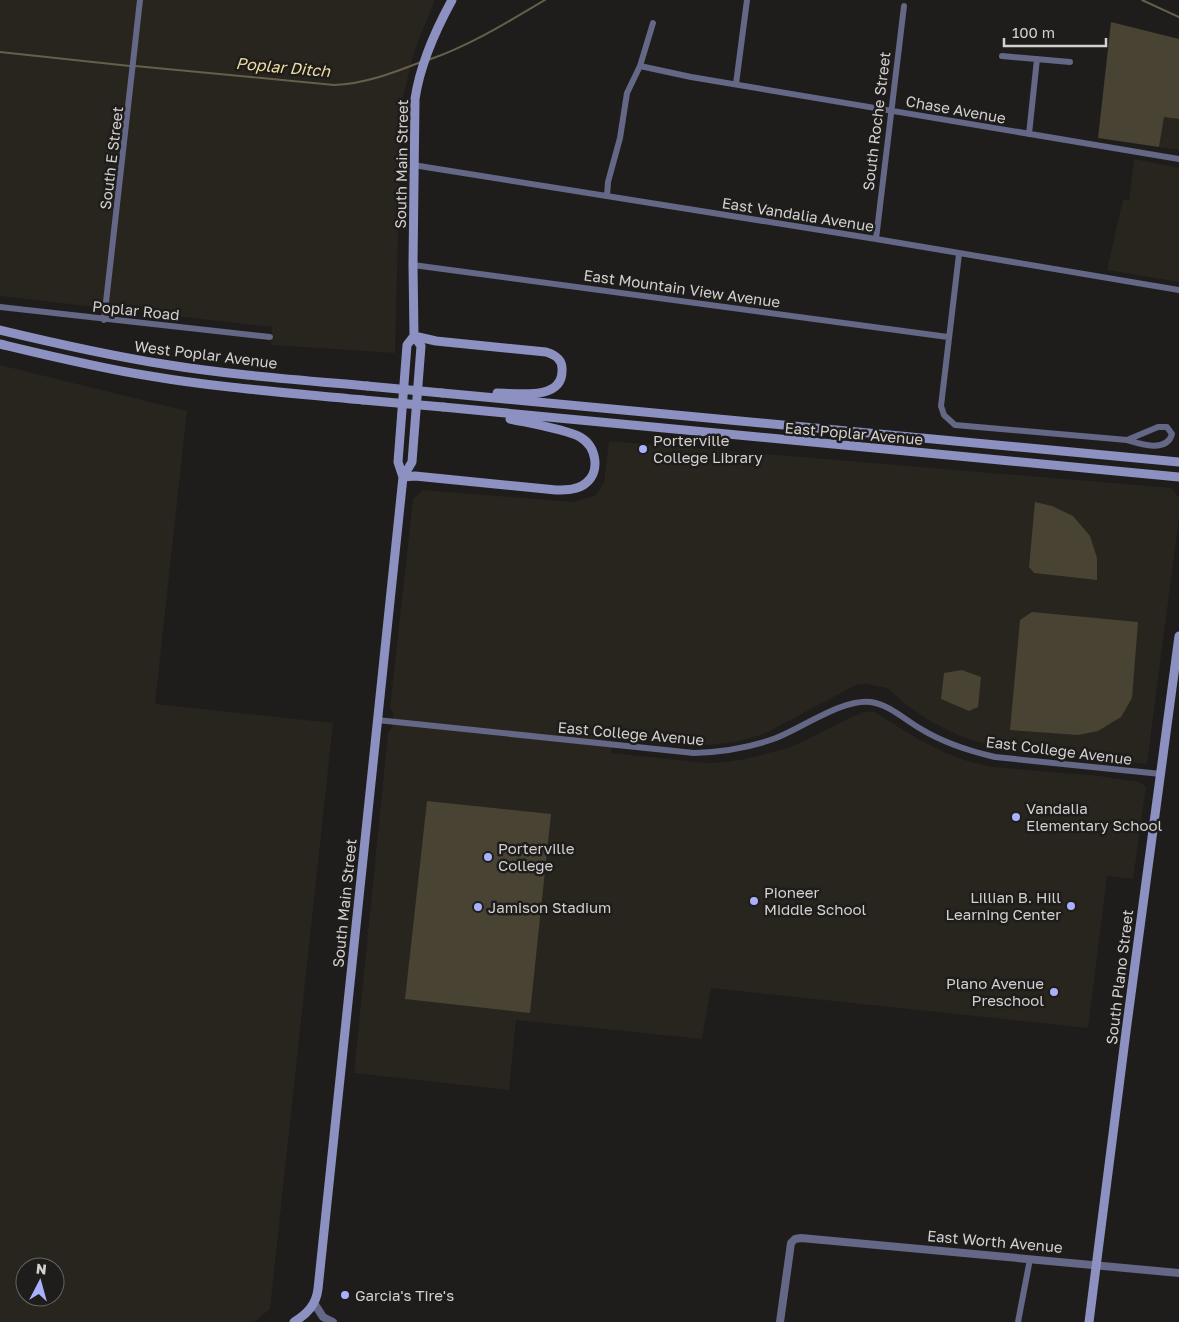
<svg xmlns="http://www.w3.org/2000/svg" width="1179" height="1322" viewBox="0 0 1179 1322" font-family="'Golos Text',sans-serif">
<rect width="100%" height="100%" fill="#1e1d1b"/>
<path fill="#28251e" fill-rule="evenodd" d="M0,0H435L414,52L403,97L401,118L395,353L271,345L272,327L0,296Z
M1164,116L1179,119V150L1159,147Z
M1134,159L1179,168V282L1107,270L1123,200H1129Z
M0,365L187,411L155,704L333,723L270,1309L254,1322H0ZM25,1267H55V1297H25Z
M609,441L1172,488L1179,498V517L1147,764L1018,750L991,746L960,736L930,721L905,704L887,688L866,684L856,685L764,734L735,742L708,745L611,737V753L707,763L728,762L750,758L787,748L804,741L850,718L863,712H874L920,740L944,752L970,762L994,767L1099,776L1140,782L1146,787L1133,879L1107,876L1088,1028L711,988L702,1039L516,1020L509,1090L354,1073L388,733L392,728L393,713L390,708L413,499L423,490L574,502L596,495L604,482Z"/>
<path fill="#494333" d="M1111,22L1179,39V119L1164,117L1159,147L1098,138Z
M1035,502L1052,506L1073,516L1090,536L1097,558V580L1034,573L1029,567Z
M1032,612L1138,622L1132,698L1121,717L1098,731L1078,735L1010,730L1020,620Z
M962,670L981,677L978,707L969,711L941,699L944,673Z
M427,801L551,814L530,1013L405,999Z"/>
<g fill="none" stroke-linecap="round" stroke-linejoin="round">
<path stroke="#665f4c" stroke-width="2" d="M1142,0L1179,17
M0,52L130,66
M428,60C469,46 508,22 545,0
M135,66L334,85C364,84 393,73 421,62"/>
<path stroke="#646785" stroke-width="6" d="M1002,56L1070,62
M640,66L691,77L1179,159
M736,84L747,0
M1029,134L1037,59
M413,165L876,239L1179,290
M607,196L608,182L620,138L627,93L640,66L653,23
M876,239L904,6
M959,254L941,406L944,415L955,425L1127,440C1140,444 1167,453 1172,434L1167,427H1158L1127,440
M413,265L948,337
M0,307L270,337
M104,320L140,0
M377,720L694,753C723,752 749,748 776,738C802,728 844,698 871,702C890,705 905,720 921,729C944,743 969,751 995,757L1161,774
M1018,1322L1030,1259"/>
<path stroke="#646785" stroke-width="8" d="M314,1303L323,1317L333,1322
M780,1322L791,1243L795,1239L801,1238L1179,1273"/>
<path stroke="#8c91c1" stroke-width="9" d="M0,330C54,343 108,355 163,364C230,375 299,380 367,386
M414,336L436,341L546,352C556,355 563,360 562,371C562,401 517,393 497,393
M0,344C50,356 99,368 150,376C220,388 292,393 363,400
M442,393L1179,462
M443,407L1179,477
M403,477L412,462L421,346L414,336L413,265L415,99C420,65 435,31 452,0
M403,477L415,476L556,490C566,490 578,490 586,483C601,471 596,446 580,437C565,429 528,423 510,419
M294,1322C307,1314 316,1305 318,1289L403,477L398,462L407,345L414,336
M1089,1322L1127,1024L1179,636"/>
<path stroke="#8c91c1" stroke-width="9" d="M367,386L442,393
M363,400L443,407"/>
</g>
<g fill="#a9b0fc" stroke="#1e1d1b" stroke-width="2">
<circle cx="643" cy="449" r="5"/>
<circle cx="1016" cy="817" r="5"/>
<circle cx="488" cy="857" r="5"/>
<circle cx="754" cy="901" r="5"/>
<circle cx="1071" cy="906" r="5"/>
<circle cx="478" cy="907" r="5"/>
<circle cx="1054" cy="992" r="5"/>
<circle cx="345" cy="1295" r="5"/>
</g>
<g text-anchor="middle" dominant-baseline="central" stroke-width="5" stroke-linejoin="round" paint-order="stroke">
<g font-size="15" fill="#d2d1d0" stroke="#1e1d1b">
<text transform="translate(956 109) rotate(10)">Chase Avenue</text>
<text transform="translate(876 121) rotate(-83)">South Roche Street</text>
<text transform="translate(111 158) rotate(-83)">South E Street</text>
<text transform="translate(401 164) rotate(-89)">South Main Street</text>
<text transform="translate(798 214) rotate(9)">East Vandalia Avenue</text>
<text transform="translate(682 288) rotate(8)">East Mountain View Avenue</text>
<text transform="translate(136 310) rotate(6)">Poplar Road</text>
<text transform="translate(206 354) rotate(7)">West Poplar Avenue</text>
<text transform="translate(854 433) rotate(5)">East Poplar Avenue</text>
<text transform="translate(631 733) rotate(5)">East College Avenue</text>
<text transform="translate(1059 750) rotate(7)">East College Avenue</text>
<text transform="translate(344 903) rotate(-84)">South Main Street</text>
<text transform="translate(1119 977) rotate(-83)">South Plano Street</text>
<text transform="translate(995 1241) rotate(5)">East Worth Avenue</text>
</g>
<g font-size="15" fill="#d2d1d0" stroke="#1e1d1b" text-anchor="start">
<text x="653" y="440">Porterville<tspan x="653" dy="17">College Library</tspan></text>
<text x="1026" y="808">Vandalia<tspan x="1026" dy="17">Elementary School</tspan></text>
<text x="498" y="848">Porterville<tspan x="498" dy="17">College</tspan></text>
<text x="764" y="892">Pioneer<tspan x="764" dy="17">Middle School</tspan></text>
<text x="1061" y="897" text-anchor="end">Lillian B. Hill<tspan x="1061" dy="17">Learning Center</tspan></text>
<text x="488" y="907">Jamison Stadium</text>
<text x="1044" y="983" text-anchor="end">Plano Avenue<tspan x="1044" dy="17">Preschool</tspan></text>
<text x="355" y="1295">Garcia's Tire's</text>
</g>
<g font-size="16" font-style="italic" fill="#eddaa3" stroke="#1e1d1b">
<text transform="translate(283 67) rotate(5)">Poplar Ditch</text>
</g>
</g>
<g transform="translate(40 1282) rotate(6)"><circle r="24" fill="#1e1d1b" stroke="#666563"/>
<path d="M0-4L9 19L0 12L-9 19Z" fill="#a9b0fc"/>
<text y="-8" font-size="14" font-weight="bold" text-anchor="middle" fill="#d2d1d0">N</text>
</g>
<path d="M1004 38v8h102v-8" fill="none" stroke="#d2d1d0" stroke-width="2.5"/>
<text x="1012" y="38" font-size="15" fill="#d2d1d0" stroke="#1e1d1b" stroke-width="4" paint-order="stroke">100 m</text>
</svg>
